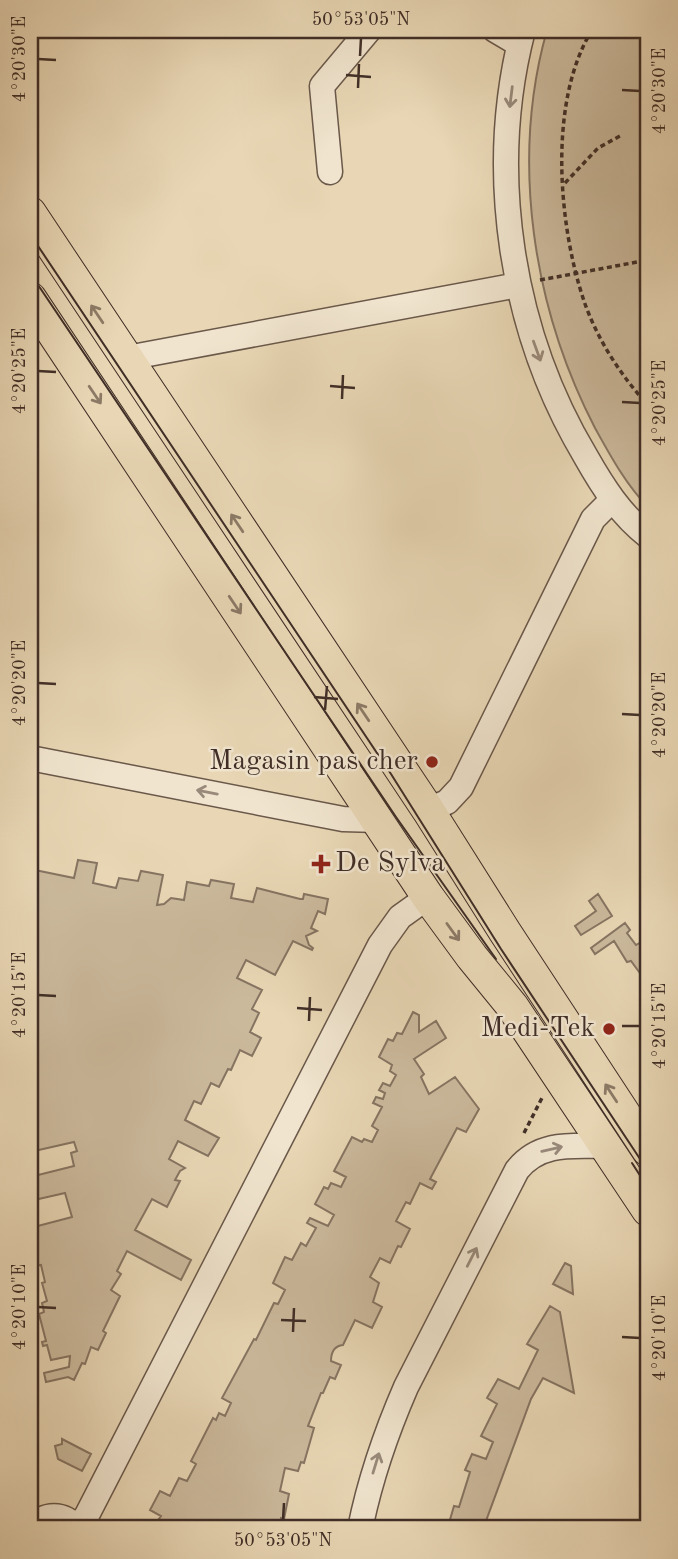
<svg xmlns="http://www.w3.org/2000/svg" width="678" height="1559" viewBox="0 0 678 1559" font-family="'Old Standard TT',serif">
<rect width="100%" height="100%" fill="#e8d6b4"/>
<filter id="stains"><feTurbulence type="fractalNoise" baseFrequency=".00286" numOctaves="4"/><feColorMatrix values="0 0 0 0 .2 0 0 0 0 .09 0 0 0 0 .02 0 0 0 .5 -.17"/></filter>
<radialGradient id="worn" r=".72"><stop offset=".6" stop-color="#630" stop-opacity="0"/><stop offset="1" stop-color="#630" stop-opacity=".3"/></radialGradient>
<path fill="#cbb99c" stroke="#867462" stroke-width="2" d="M547,30H648V507C626,485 610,455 595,428C533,308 510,161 547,30Z
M78,860L97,863L93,883L116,888L119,878L138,881L141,871L163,875L157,905L164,904L171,898L184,900L187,882L209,886L211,880L234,884L231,898L253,902L257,888L300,899H303L304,894L328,899L325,914L318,911L311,928L317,931L306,936L309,945L313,948L312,950L293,941L275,975L246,960L237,978L262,990L252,1009L259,1013L250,1032L261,1038L252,1056L240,1050L231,1070L228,1069L219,1087L211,1083L201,1104L194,1101L185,1120L219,1138L208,1156L178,1141L169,1159L185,1168L180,1171L175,1180L180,1181L167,1207L152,1199L135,1230L191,1260L181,1280L127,1251L117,1271L121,1274L111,1290L120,1296L103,1331L106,1333L98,1350L91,1347L85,1364L82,1363L74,1380L68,1377L46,1382L44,1373L69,1367L70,1356L51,1360L47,1345L43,1346L42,1342L46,1341L39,1314L44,1312L42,1303L47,1301L42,1283L45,1282L41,1265L35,1266L34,1264L37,1263L33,1247L30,1246V1228L72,1217L65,1193L30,1201V1177L74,1166L71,1153L77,1151L74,1142L30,1152V869L74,878Z
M598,894L612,916L581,935L575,926L596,911L589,901Z
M625,923L630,930L627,933L636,945L648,938V972L642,976L631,961L627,962L614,941L595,954L591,948Z
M413,1012L419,1015V1032L436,1021L446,1038L414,1059L424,1074L421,1077L429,1094L455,1077L479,1109L466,1132L457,1128L430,1179L436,1182L432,1189L420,1183L410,1204L406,1202L396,1221L410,1229L401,1247L398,1246L390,1263L380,1258L370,1277L379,1283L373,1302L382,1307L372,1328L355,1320L343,1345C334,1346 331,1353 331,1361L341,1365L335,1379L330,1377L323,1393H321L308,1426L314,1428L304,1463L301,1462L298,1471L285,1468L280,1491L289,1494L284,1519L281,1518L279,1529H155L153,1527L161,1516L150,1510L160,1491L170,1496L179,1478L187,1481L196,1464L191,1461L213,1418L216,1420L219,1413L225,1416L231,1403L222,1398L254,1339L256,1340L274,1303L278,1304L285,1290L273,1283L285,1257L292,1260L301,1243L306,1246L316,1228L307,1223L310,1218L328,1226L334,1215L315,1204L324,1187L328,1189L331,1183L341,1187L346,1177L334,1171L352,1137L362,1142L364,1139L372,1142L378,1130L372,1126L382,1107L373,1103L376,1097L383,1099L385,1093L379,1090L383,1083L390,1086L396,1075L390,1071L392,1065L379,1057L388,1039L393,1041L397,1033L402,1034Z
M565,1263L571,1266L573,1294L553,1284Z
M550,1306L560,1312L574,1393L543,1378L531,1399L483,1529H435L437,1521L449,1523L454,1506L459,1507L470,1472L465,1470L472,1454L486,1459L493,1442L481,1436L497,1404L487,1398L498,1379L519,1389L538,1350L527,1344Z
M62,1439L91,1454L82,1471L58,1459L55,1446L62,1444Z"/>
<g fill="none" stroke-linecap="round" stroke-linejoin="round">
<defs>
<path id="minor" d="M495,30L519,44
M523,30C486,172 511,332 586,457C603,487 621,515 648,536
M330,172L322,86L369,30
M127,358L518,285
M30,758L343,819L378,820
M428,810L447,802L461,787L593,519L612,500
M31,1529C44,1512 64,1512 77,1529
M77,1529L87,1515L380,945L400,917L428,897
M360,1529C370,1479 386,1433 406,1387L517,1170C540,1141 573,1146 606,1146"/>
<path id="major" d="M30,213L428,810L505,932L648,1150
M30,298L428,897L472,957L512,1006L648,1210"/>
</defs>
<use href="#minor" stroke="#6a584a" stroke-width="27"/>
<use href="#major" stroke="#402e27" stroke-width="34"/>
<path stroke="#402e27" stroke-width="3.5" stroke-dasharray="5 3.5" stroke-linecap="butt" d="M592,30C548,101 558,224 584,301C597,339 621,376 648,405
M565,183L598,148L620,136
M540,280L648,260
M524,1133L543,1096"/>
<use href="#minor" stroke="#f0e4ce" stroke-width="24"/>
<use href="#major" stroke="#e8d6b4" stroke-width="32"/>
<path stroke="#402e27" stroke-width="2" d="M30,234L391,774L501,949L648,1171
M30,273L396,817L496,959
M632,1163L648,1188"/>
</g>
<defs><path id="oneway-shaft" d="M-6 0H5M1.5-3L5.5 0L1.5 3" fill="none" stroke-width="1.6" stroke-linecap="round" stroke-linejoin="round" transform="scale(1.75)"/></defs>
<g stroke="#98897a">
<use href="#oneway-shaft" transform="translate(511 97) rotate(97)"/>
<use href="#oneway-shaft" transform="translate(537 351) rotate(70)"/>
<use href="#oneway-shaft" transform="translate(207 792) rotate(-169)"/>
<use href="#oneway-shaft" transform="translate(552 1149) rotate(-13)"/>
<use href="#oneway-shaft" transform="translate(472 1257) rotate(-63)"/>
<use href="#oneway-shaft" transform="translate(376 1463) rotate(-73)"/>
</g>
<g stroke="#8c7a66">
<use href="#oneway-shaft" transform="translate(97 314) rotate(-124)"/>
<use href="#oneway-shaft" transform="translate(95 395) rotate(56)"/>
<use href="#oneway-shaft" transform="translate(237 523) rotate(-124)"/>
<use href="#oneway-shaft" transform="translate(235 605) rotate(56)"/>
<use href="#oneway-shaft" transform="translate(363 712) rotate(-124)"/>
<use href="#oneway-shaft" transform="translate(453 932) rotate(54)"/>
<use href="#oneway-shaft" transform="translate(611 1093) rotate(-123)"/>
</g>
<path fill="none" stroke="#402e27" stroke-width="2.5" d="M360,56L361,38M38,59L56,60M346,75L371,77M358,88L359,64M622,90L640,91M38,371L56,372M330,386L355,388M342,399L343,375M622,402L640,403M38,683L56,684M314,697L338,699M325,710L327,686M622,714L640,715M38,995L56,996M297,1008L322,1010M309,1021L310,997M622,1026H640M38,1307L56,1308M281,1320L306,1321M293,1332L294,1308M622,1337L640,1338M283,1520L284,1503"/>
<g fill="#8f2418" stroke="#f0e4ce" stroke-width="2.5">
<circle cx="432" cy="762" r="7"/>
<path d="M317.5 853.5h7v7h7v7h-7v7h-7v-7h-7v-7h7z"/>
<circle cx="609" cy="1029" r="7"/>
</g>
<g text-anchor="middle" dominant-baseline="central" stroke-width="5" stroke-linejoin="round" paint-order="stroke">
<g font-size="28" fill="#402e27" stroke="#f0e4ce" text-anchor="end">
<text x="418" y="762">Magasin pas cher</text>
<text x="335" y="864" text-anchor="start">De Sylva</text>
<text x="595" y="1029">Medi-Tek</text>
</g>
</g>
<rect width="678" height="1559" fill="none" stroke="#e8d6b4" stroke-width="77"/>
<rect x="38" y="38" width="602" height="1482" fill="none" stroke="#402e27" stroke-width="2.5"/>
<g font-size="18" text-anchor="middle" fill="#402e27">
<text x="361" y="25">50°53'05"N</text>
<text transform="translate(19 59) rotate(-90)" y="6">4°20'30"E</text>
<text transform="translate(659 91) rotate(-90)" y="6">4°20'30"E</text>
<text transform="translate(19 371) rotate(-90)" y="6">4°20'25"E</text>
<text transform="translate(659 403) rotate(-90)" y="6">4°20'25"E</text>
<text transform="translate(19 683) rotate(-90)" y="6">4°20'20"E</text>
<text transform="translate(659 715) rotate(-90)" y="6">4°20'20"E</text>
<text transform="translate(19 995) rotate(-90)" y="6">4°20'15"E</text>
<text transform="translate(659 1026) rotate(-90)" y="6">4°20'15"E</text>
<text transform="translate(19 1307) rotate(-90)" y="6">4°20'10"E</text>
<text transform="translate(659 1338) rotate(-90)" y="6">4°20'10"E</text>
<text x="283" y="1546">50°53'05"N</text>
</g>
<rect width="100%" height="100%" filter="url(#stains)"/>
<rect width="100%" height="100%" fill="url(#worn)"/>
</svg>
